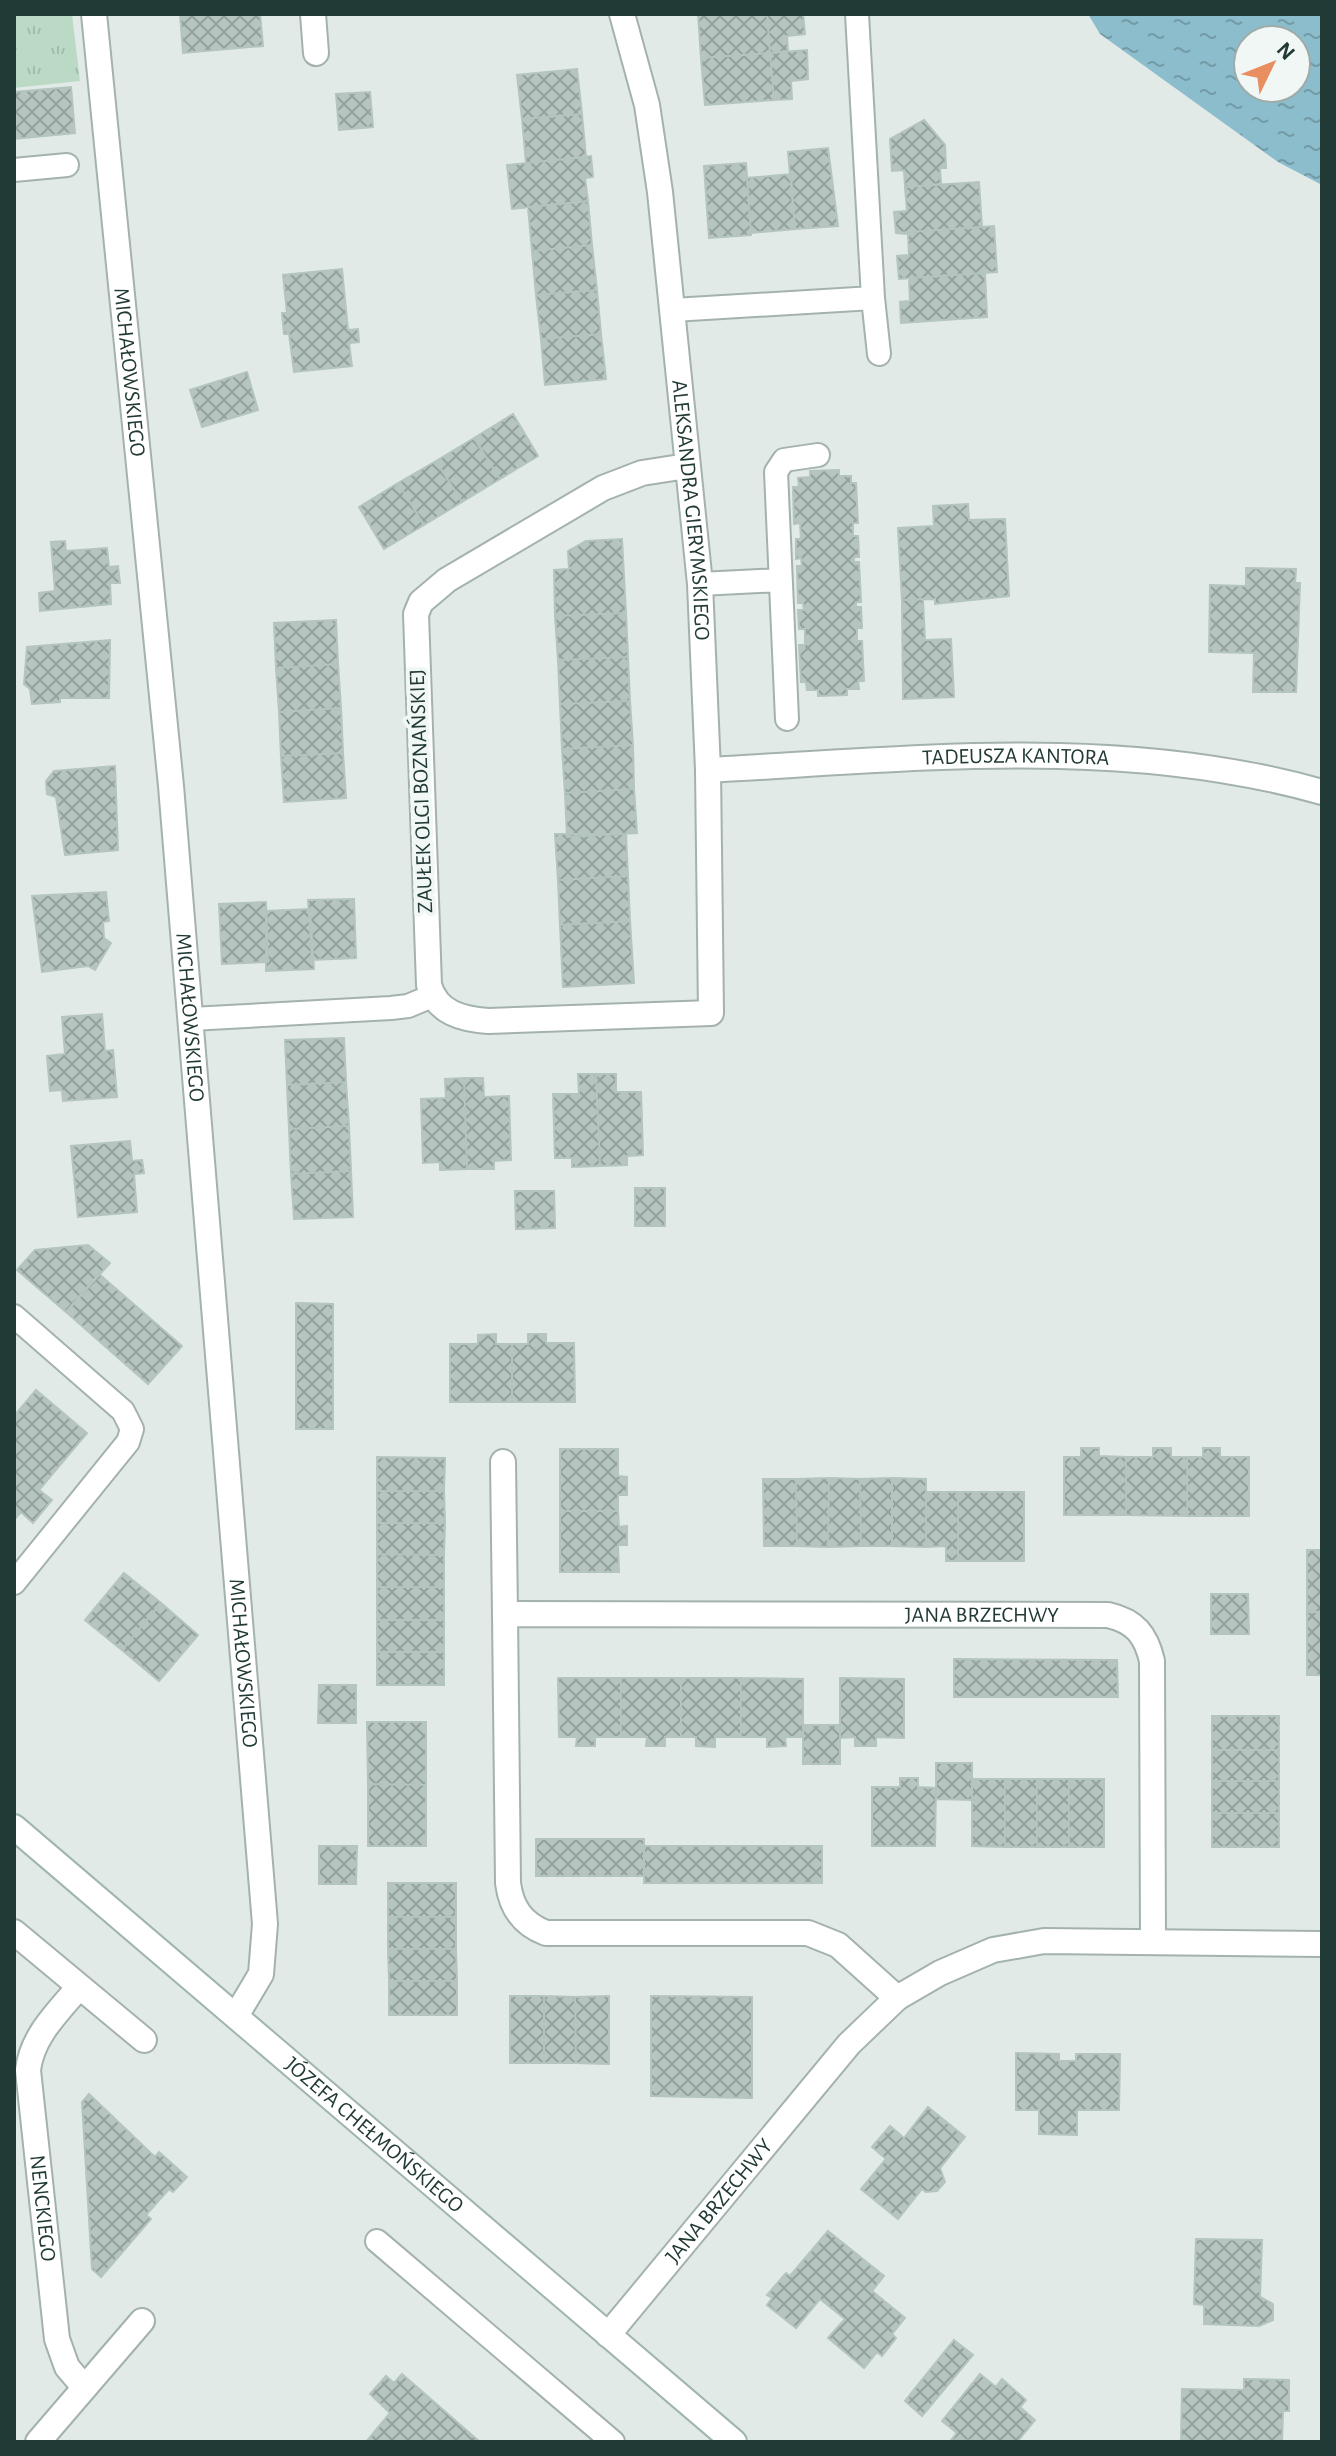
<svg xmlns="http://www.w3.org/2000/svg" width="1336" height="2456" viewBox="0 0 1336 2456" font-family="'Alegreya Sans',sans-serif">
<defs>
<pattern id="grass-tufts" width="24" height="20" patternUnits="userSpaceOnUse" patternTransform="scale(2)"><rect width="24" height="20" fill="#bbdac6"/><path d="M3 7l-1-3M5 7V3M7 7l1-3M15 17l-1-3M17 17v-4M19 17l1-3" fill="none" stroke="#a0bcab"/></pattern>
<pattern id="water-ripples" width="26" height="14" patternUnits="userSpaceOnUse" patternTransform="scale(2)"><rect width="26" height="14" fill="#8cbdcc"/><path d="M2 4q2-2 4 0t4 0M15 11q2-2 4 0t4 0" fill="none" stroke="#729ba6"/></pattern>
<pattern id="building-cross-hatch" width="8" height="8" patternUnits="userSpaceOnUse" patternTransform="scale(2)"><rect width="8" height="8" fill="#b6c5c0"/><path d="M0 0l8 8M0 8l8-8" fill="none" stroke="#94a19d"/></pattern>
</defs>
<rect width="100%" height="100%" fill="#e1eae7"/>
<path fill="url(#grass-tufts)" d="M14,14H72L80,81L14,88Z"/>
<path fill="url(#water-ripples)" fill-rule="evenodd" d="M1088,14H1322V185L1278,162L1100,34ZM1248,40H1296V88H1248Z"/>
<path fill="url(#building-cross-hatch)" stroke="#b4c4be" stroke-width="2" d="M180,14H260L263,46L183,53Z
M698,14H767L770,53L701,58Z
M767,14H803L805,34L787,36L788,51L770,53Z
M807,50L808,79L791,81L792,99L774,100L770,53Z
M770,53L774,100L705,105L701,58Z
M577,69L582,114L522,119L517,75Z
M71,87L75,133L14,139V92Z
M370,92L373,127L339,130L336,94Z
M582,114L586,157L526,163L522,119Z
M924,120L945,145L946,168H940L941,184L905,187L904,170L892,171L890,139Z
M828,148L838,226L795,229L788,152Z
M591,156L593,177L585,178L588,201L512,209L507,165Z
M746,163L751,235L709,238L704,166Z
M791,174L795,229L751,233L747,178Z
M979,182L982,227L896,233L894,212L907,211L905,187Z
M588,201L592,245L532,251L528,207Z
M994,226L997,272L899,279L897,256L909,255L908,234L896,233Z
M592,245L597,290L536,295L532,251Z
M342,269L348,330L358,329L359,342L349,343L352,366L294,372L289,334H284L282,313H287L283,275Z
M985,273L987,317L901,323L900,302L910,301L909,278Z
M597,290L601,334L541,339L536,295Z
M601,334L606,379L545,385L541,339Z
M247,372L258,410L202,427L190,390Z
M513,414L538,456L500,479L474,438Z
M474,438L500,479L462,502L436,461Z
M436,461L462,502L424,525L398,483Z
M839,470V476H851V483H856L858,523H853V536H858L859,557H854V562H859L861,602H856V607H861L862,628H857V641H862L864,681H858L859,689H847V695L818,696V690H807L806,682H801L799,645H805V629H799L798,610H804L803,603H798L797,566H802L801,558L796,559V539H801L800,523L794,524L793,487H799L798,478L810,477V471Z
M398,483L424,525L384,549L359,507Z
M968,504L969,520L1005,519L1009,596L935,604V599L902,600L898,528L934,526L933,506Z
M622,539L626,613L555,616L554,570L569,569L568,551L586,541Z
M65,541L66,551L107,548L109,567L118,566L120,583H110L111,604L40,611L39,593L55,591L51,542Z
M1246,568L1296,569L1295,583H1300L1296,692H1253L1254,653L1209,652L1210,585L1246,586Z
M923,599L925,640L951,639L954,697L903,699L902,600Z
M626,613L628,657L558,660L555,616Z
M336,620L338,664L276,668L274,623Z
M110,640L109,698H60V702L32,704L30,689L24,684L27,647Z
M628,657L630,701L560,704L558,660Z
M338,664L341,708L279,712L276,668Z
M630,701L633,745L562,749L560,704Z
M341,708L343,753L281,756L279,712Z
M633,745L634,789L565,793L562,749Z
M343,753L346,798L284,802L281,756Z
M115,766L118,850L65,855L56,797L47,794L46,781L54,771Z
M634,789L637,833L567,837L565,793Z
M555,834H626L628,876L558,880Z
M628,876L630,921L560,925L558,880Z
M106,892L109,921L103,922L104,938L111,943L95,970L88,966L42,972L32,896Z
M354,899L356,958L312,960L308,900Z
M266,902L268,962L222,964L219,904Z
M310,909L314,969L266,971V911Z
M630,921L634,983L563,987L560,925Z
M102,1014L105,1051L113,1050L117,1097L63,1101L62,1090L50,1091L47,1056L65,1054L62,1017Z
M344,1038L346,1082L287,1085L285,1040Z
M578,1074H596L600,1166L572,1167V1158H555L553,1094H579Z
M596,1074H616V1092H641L643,1155L627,1156V1165L600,1166Z
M464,1078H483L484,1097L509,1096L511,1160L494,1161V1169H467Z
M464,1078L467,1169L440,1170V1162L423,1163L421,1099L446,1098L445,1079Z
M346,1082L349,1126L289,1129L287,1085Z
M349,1126L351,1171L291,1174L289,1129Z
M130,1141L132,1161L142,1160L144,1173L134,1174L137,1212L78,1217L71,1146Z
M351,1171L353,1217L294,1219L291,1174Z
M635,1188H665V1226H635Z
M515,1191H554L555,1228L516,1229Z
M88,1245L110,1263L66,1312L17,1270L35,1250Z
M99,1274L182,1346L148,1384L66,1312Z
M296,1303L333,1304V1429H296Z
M496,1334V1344H512V1402H450V1344H478V1335Z
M528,1334H546V1343H574L575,1402H512V1344H528Z
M36,1390L87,1433L39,1490L52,1500L33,1523L21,1512L14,1520V1416Z
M1081,1448H1099V1456L1126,1457V1515H1064V1457H1081Z
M1153,1448H1171V1457H1187V1516L1126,1515V1457H1153Z
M1203,1448H1220V1457H1249V1516H1187V1457H1203Z
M560,1449H618V1476L627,1477V1495H618V1511H560Z
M377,1457L445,1458L444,1491H377Z
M829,1478L860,1479L861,1546L828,1547Z
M829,1478L828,1547L797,1546L796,1479Z
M892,1478V1546H861L860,1479Z
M892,1478L926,1479V1547L892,1546Z
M763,1479H796L797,1546H764Z
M377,1491H444L445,1523H377Z
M926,1492H958V1561H946V1546L926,1547Z
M958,1492H1024V1561H958Z
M560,1511H618L619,1527L627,1526V1545H618L619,1572H560Z
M377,1523H445L444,1555L377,1554Z
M1307,1550H1322V1612H1307Z
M377,1554L444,1555V1587H377Z
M124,1573L161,1603L122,1650L85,1620Z
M377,1587H444V1620H377Z
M1211,1594H1248L1249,1634H1211Z
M161,1603L198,1635L159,1681L122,1650Z
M1307,1612H1322V1675H1307Z
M377,1620H444V1652H377Z
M377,1652H444V1685H377Z
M954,1659L1117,1660L1118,1697H954Z
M558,1678H621V1737H595V1746H576L577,1737H559Z
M621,1678H681V1737H665V1746H646L647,1737H621Z
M681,1678H741V1737H715V1747L696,1746V1737H681Z
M741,1678L803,1679V1737H785L786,1746L767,1747V1737H741Z
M840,1678L904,1679V1738L876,1737V1746H855V1737L840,1738Z
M319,1685H356V1723H318Z
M1212,1716H1279V1750H1212Z
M367,1722H426V1785L368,1784Z
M803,1725H840V1764H803Z
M1212,1750H1279V1781H1212Z
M936,1763H972V1800L936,1799Z
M900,1778H918V1787L936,1788L935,1846H872V1787H900Z
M972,1779H1005V1847L972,1846Z
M1005,1779H1037V1847H1005Z
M1037,1779H1069V1847H1037Z
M1069,1779H1104V1847H1069Z
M1212,1781H1279V1813H1212Z
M368,1784L426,1785V1846H368Z
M1212,1813H1279V1847H1212Z
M536,1839H644V1876H536Z
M319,1846H357L356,1884H319Z
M644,1846H822V1883H644Z
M388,1883H456V1917H388Z
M388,1917H456V1949H388Z
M388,1949H456L457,1981H389Z
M389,1981H457V2015H389Z
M510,1996H544V2063H510Z
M544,1996L575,1997L576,2063H544Z
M609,1996V2064L576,2063L575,1997Z
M651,1996L752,1997V2098L651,2096Z
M1016,2053L1059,2054V2061H1076V2054H1120L1119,2110H1077V2135L1039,2134V2110H1016Z
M89,2094L155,2157L159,2152L187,2177L173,2192L169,2189L146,2215L151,2219L101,2277L92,2269L82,2102Z
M928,2107L965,2137L940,2168L945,2182L937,2191L926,2192L922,2189L898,2219L861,2189L886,2159L872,2147L890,2126L904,2138Z
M828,2231L884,2276L872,2291L905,2318L892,2334L896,2338L882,2356L877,2352L864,2368L828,2338L845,2319L820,2299L796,2328L767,2305L772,2298L767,2295L786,2273L790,2276Z
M1196,2239L1262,2240L1260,2297L1273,2304V2320L1259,2326L1204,2324V2305L1194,2304Z
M954,2340L973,2355L922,2416L905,2401Z
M402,2374L480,2442H366L390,2413L370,2394L386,2376L394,2383Z
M980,2374L996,2387L1002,2379L1026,2400L1020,2407L1035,2420L1017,2442L951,2440L957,2433L942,2421Z
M1244,2379L1289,2380V2411H1283L1282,2442H1181L1182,2389L1244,2390Z"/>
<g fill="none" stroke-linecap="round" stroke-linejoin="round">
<defs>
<path id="lane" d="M14,170L67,165
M873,298L879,354
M673,310L873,298L857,14
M700,584L780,580
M787,719L776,472L784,460L818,455
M191,1019L391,1008L408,1006L432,996
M14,1316L123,1411L132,1429L128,1442L14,1583
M377,2241L613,2442"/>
<g id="street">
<path id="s1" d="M94,14L171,786L265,1924L261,1974L236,2016"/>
<path d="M313,14L316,53"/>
<path id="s2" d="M622,14L647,105L660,192L700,584L708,770L711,1013L488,1021C462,1019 437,1013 429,985L416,614L421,602L447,580L603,488L642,473L687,466"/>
<path id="s3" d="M708,770C913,759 1121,735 1322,792"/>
<path d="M503,1462L505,1614"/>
<path d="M14,1932L144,2040"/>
<path id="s4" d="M79,1987C58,2012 32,2036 28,2070L57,2339L67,2367L84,2387"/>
<path id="s5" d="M897,1998L838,1945L808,1933H546C522,1924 511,1907 508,1883L505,1614L1108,1615C1135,1621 1146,1635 1152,1661L1153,1941"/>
<path id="s6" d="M608,2335L849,2044L897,1998L940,1973L993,1950L1044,1941L1322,1944"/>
<path d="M38,2442L142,2321"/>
</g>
<g id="secondary">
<path id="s7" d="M14,1827L734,2442"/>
</g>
</defs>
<use href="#lane" stroke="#a4b2ae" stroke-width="26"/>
<use href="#street" stroke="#a4b2ae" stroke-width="28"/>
<use href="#secondary" stroke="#a0b5b0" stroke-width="28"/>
<use href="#lane" stroke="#fff" stroke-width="22"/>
<use href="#street" stroke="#fff" stroke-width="24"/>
<use href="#secondary" stroke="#fff" stroke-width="24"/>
</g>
<g text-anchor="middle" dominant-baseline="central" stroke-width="8" stroke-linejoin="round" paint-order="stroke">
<g font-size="22" fill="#223a36" stroke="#f1f7f5">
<text stroke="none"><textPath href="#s1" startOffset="360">MICHAŁOWSKIEGO</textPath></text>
<text stroke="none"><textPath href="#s2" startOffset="502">ALEKSANDRA GIERYMSKIEGO</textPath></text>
<text stroke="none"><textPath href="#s3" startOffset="308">TADEUSZA KANTORA</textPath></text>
<text transform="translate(421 791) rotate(-92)">ZAUŁEK OLGI BOZNAŃSKIEJ</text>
<text stroke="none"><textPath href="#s1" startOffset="1008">MICHAŁOWSKIEGO</textPath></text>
<text stroke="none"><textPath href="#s5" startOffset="1186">JANA BRZECHWY</textPath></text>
<text stroke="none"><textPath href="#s1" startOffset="1656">MICHAŁOWSKIEGO</textPath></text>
<text stroke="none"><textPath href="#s7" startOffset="474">JÓZEFA CHEŁMOŃSKIEGO</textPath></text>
<text stroke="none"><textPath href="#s6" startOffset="174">JANA BRZECHWY</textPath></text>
<text stroke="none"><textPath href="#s4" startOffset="238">NENCKIEGO</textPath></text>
</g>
</g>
<rect width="1336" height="2456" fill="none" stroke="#223a36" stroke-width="32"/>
<g transform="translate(1272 64) rotate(47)"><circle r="38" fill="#f1f7f5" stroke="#9eaba9" stroke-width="2"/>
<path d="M0-6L14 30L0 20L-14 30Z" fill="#e98e61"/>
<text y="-12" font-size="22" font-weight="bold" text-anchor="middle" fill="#223a36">N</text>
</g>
</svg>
